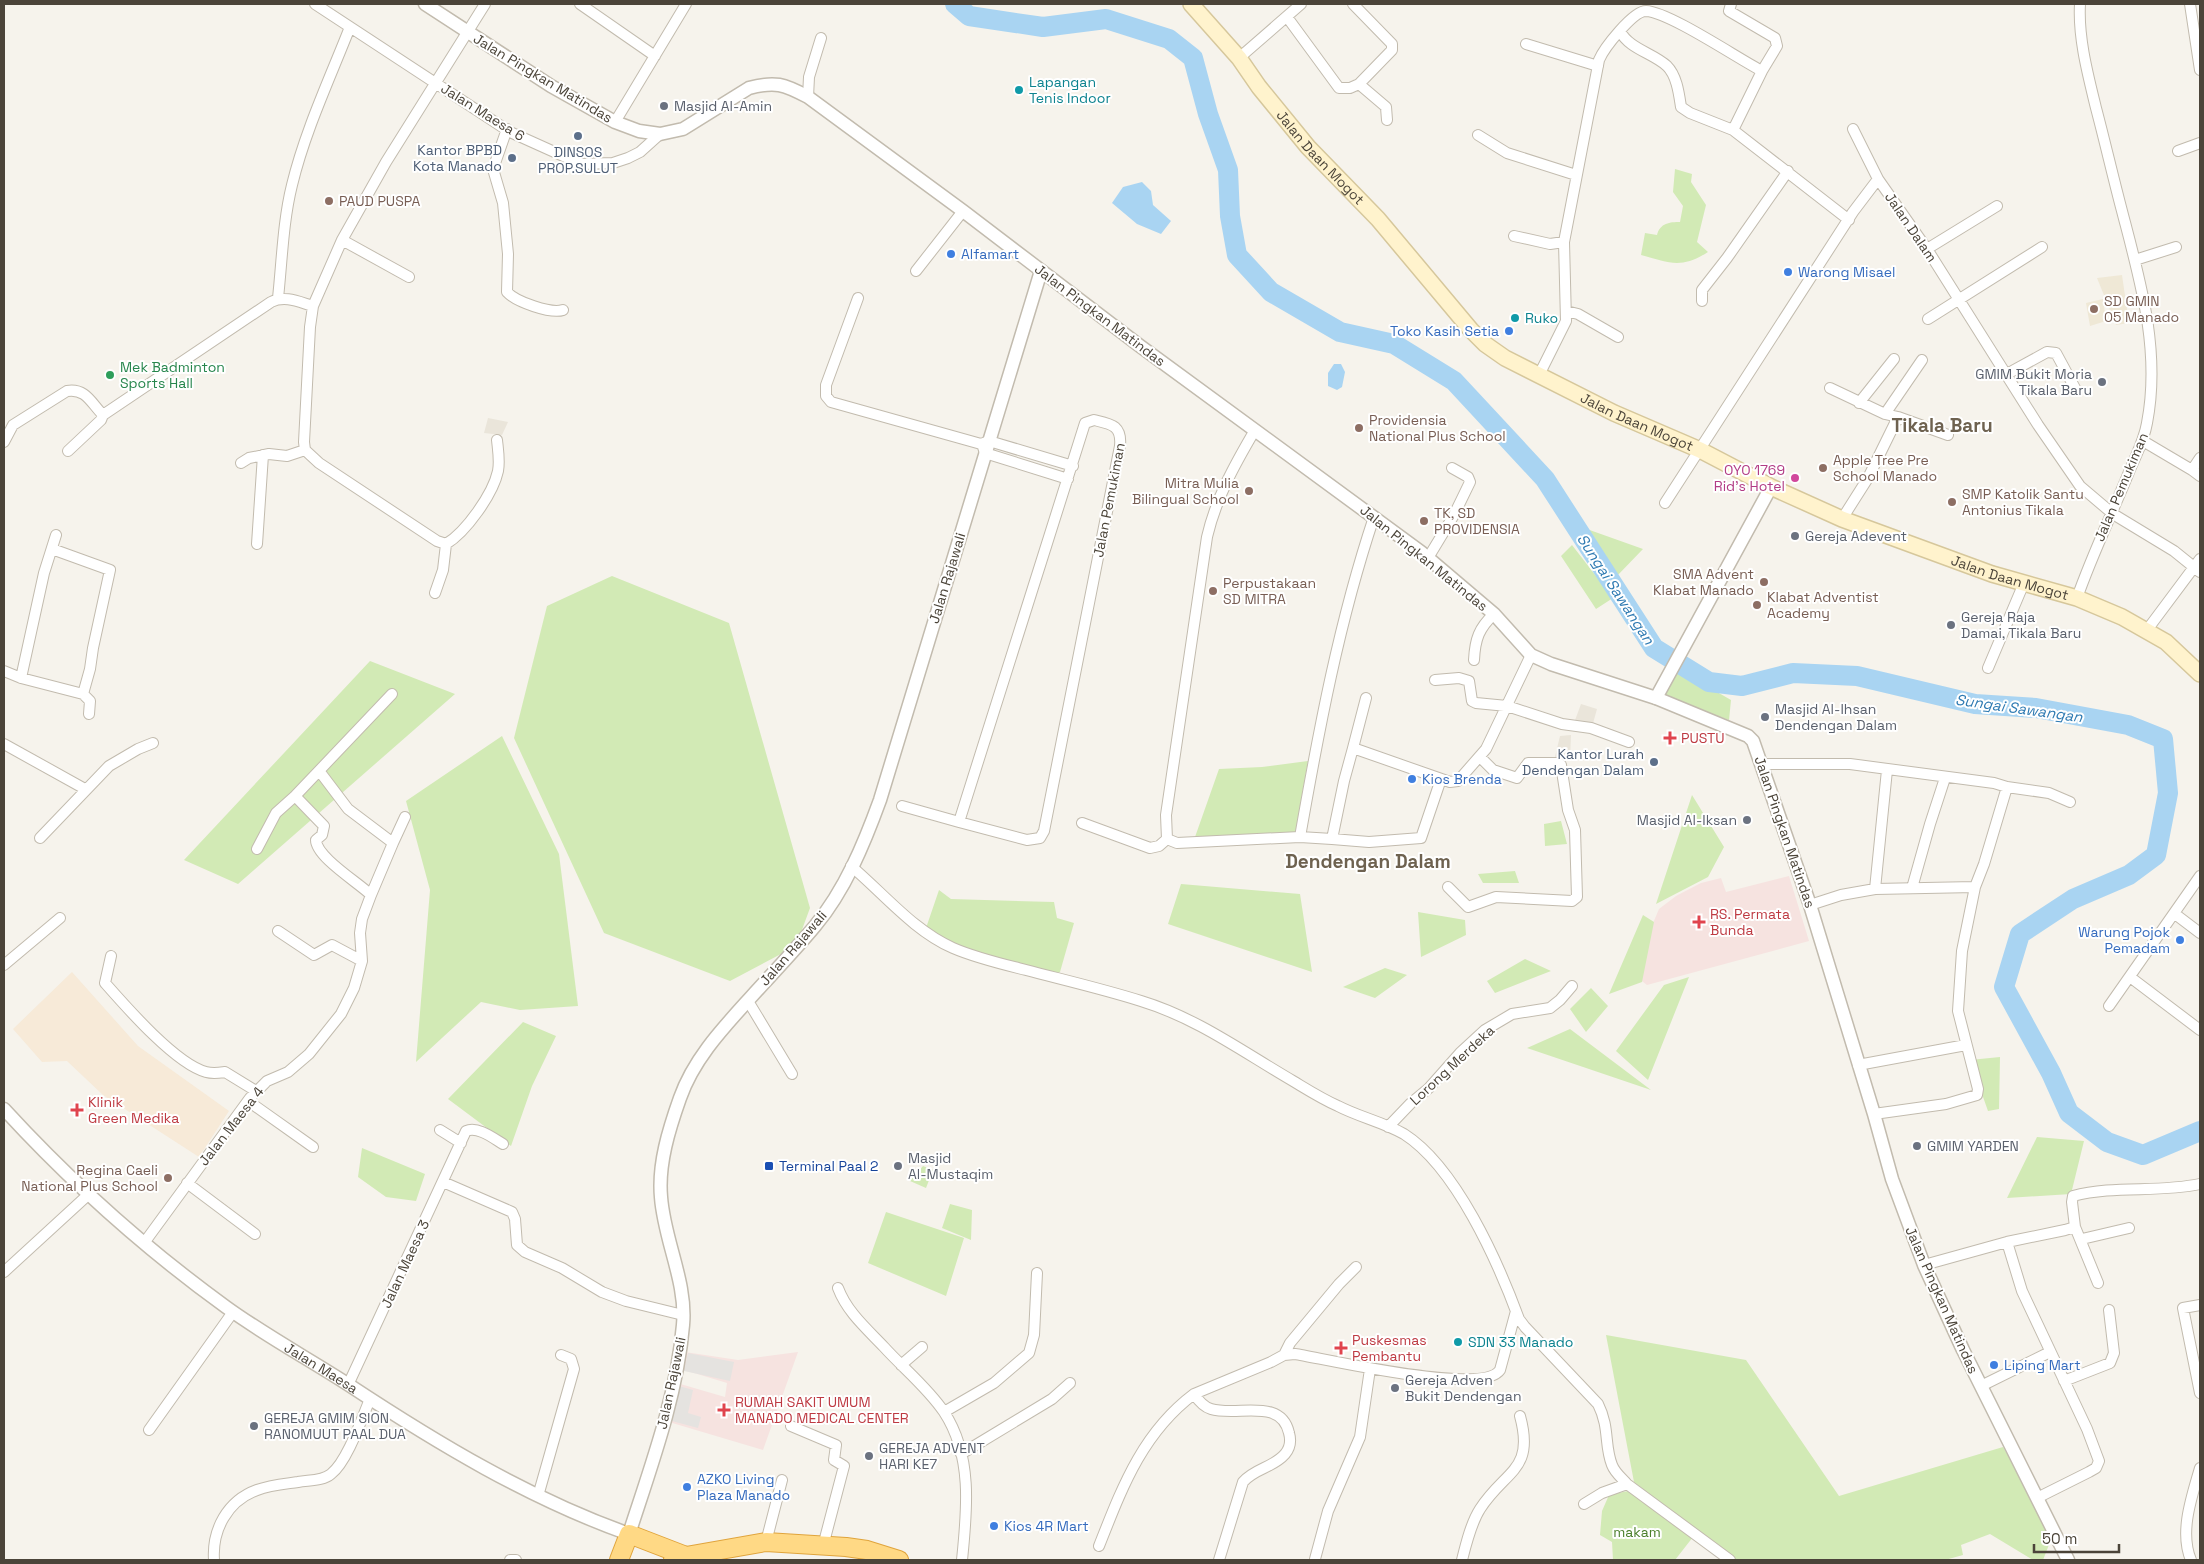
<svg xmlns="http://www.w3.org/2000/svg" width="2204" height="1564" viewBox="0 0 2204 1564" font-family="'Space Grotesk',sans-serif">
<rect width="100%" height="100%" fill="#f6f3ec"/>
<path fill="#eae5da" d="M488,418L508,422L502,435L484,433Z
M1581,704L1597,709L1592,727L1574,723Z
M1571,735L1570,760L1554,761L1560,736Z"/>
<path fill="#f7ead8" d="M72,972L138,1046L229,1111L199,1157L103,1095L67,1061L42,1062L13,1029Z"/>
<path fill="#efe8d6" d="M2122,275L2129,323L2116,325L2097,278Z
M2103,299L2106,321L2090,326L2086,303Z"/>
<path fill="#f6e3e0" d="M1789,876L1809,941L1647,985L1638,978L1648,935L1659,909L1676,896L1701,883L1721,878L1726,892Z
M685,1352L738,1360L798,1352L763,1450L669,1422L677,1383L725,1397L727,1383L681,1369Z"/>
<path fill="#d2eab5" d="M1675,169L1692,174L1691,182L1706,205L1697,242L1708,252C1681,269 1670,263 1641,255L1645,233L1657,235C1660,223 1670,222 1680,222L1683,206L1673,192Z
M1584,528L1643,549L1616,577Z
M1572,545L1613,598L1596,609L1561,556Z
M612,576L729,623L810,908L796,946L730,981L604,933L514,738L547,606Z
M370,661L455,694L238,884L184,860Z
M1677,669L1731,700L1729,720L1662,697Z
M502,736L559,854L578,1006L520,1010L481,1002L416,1062L430,890L406,801Z
M1308,761L1295,834L1195,837L1219,769L1262,767Z
M1692,795L1724,847L1708,877L1656,904Z
M1561,821L1567,844L1545,846L1544,824Z
M1515,871L1519,883H1483L1478,874Z
M1181,884L1300,894L1312,972L1168,924Z
M939,890L951,899L1054,902L1057,918L1074,923L1060,972L1054,975L955,946L926,928Z
M1418,912L1465,920L1466,935L1421,957Z
M1643,915L1654,922L1642,982L1609,994Z
M1525,959L1551,971L1495,993L1487,981Z
M1385,968L1407,975L1375,998L1343,987Z
M1689,977L1648,1080L1616,1051L1664,985Z
M1591,988L1608,1006L1586,1032L1570,1009Z
M523,1022L556,1036L532,1086L511,1146L448,1099Z
M1570,1029L1651,1090L1527,1048Z
M2000,1057L1999,1109L1988,1111L1970,1060Z
M2037,1137L2084,1141L2071,1194L2007,1198Z
M362,1148L425,1174L416,1201L386,1197L358,1177Z
M923,1166L933,1170L926,1188L910,1181Z
M950,1204L972,1210L971,1240L942,1228Z
M886,1212L964,1238L946,1296L868,1263Z
M1606,1335L1746,1360L1839,1496L2003,1447L2054,1532L2043,1560H2033L1990,1534L1961,1545L1963,1555L1945,1560H1731L1634,1482Z
M1628,1491L1693,1537L1675,1560H1613L1612,1542L1600,1535L1602,1511L1609,1495Z"/>
<path fill="#e5e3e0" d="M688,1353L734,1362L730,1381L684,1371Z
M679,1386L693,1390L688,1413L701,1417L698,1428L672,1421Z"/>
<path fill="#a9d4f2" d="M1142,182L1151,191L1153,205L1171,221L1161,234L1137,224L1112,203L1123,187Z
M1334,364H1341L1345,372L1342,387L1337,390L1328,386V373Z"/>
<g fill="none" stroke-linecap="round" stroke-linejoin="round">
<path stroke="#a9d4f2" stroke-width="20" d="M955,4L969,16L1043,27L1106,19L1169,39L1193,58L1208,114L1228,170L1230,216L1237,255L1271,292L1340,332L1394,344L1454,381L1545,479L1654,648L1709,682L1742,686L1793,673L1857,676L1975,704L2036,708L2128,725L2163,739L2168,793L2156,855L2129,875L2073,899L2020,934L2004,987L2051,1073L2069,1113L2107,1142L2143,1155L2200,1131"/>
<defs>
<path id="minor" d="M315,4L510,132L581,164L613,163L628,158L640,152L660,134
M485,4L386,162L342,240L313,306L310,327L304,442L305,450L319,463L437,541L446,544C466,532 493,494 498,471C500,461 498,450 497,440
M580,4L655,56
M1731,4L1729,11L1775,38L1777,46L1762,71L1733,130
M2190,4L2200,70
M1287,17L1339,88H1350L1359,84L1392,50V44L1353,4
M1620,31C1629,49 1653,53 1667,66C1677,76 1679,94 1681,107L1690,113L1733,130L1849,220
M1526,44L1598,66
M1239,58L1301,4
M1359,84L1386,107L1387,120
M808,97L809,77L821,38
M615,122L686,4
M507,129L493,169L503,203L508,254L507,292C516,302 551,314 563,310
M1853,129L1878,179
M1478,135L1507,153L1576,175
M2178,151L2200,143
M1514,236L1550,244L1564,242
M342,240L409,277
M1927,249L1997,206
M2135,260L2176,247
M916,271L963,211
M278,298C282,261 283,221 292,185C305,131 330,78 350,27
M858,298L826,385V396L831,402L981,444L989,441L1073,466
M1702,301V290L1727,258L1788,171
M1566,311L1578,314L1618,337
M1928,319L2042,247
M2007,374L2047,352L2056,353L2076,390
M1539,375L1566,321L1564,242L1599,60C1604,48 1633,11 1646,11C1669,12 1737,58 1762,71
M1830,388L1885,414L1898,417L1948,435
M1859,403L1894,359
M1885,414L1922,360
M1094,420C1111,424 1122,425 1120,446L1044,831L1040,838L1027,840L959,822L1085,423Z
M1255,430C1235,464 1216,498 1207,537L1166,815L1167,839L1177,843L1300,837L1332,839L1344,781L1353,748L1450,782L1458,781L1486,749L1531,655
M2143,441L2192,470
M4,442L13,425L67,391C86,388 91,403 103,415
M983,447L985,453L1068,479
M68,451L101,420L103,415L271,302C285,295 299,302 313,306
M2200,458L2192,470L2200,476
M241,463L249,458L269,454L287,456L305,450
M1665,503L1853,212L1878,179L1927,249L2038,425L2080,486L2113,514L2174,551L2200,572
M1842,519L1868,478L1898,417
M257,544L263,455
M52,549L110,570L93,648L90,669L83,694
M1428,558L1454,515L1470,482L1468,477L1452,468
M435,593L443,570L446,544
M2077,598C2092,555 2112,514 2129,472C2136,455 2144,441 2147,423C2161,351 2140,280 2122,211C2113,177 2105,142 2096,108C2088,75 2078,38 2080,4
M2147,630L2200,559
M1474,660C1475,639 1479,628 1494,614
M1988,668L2024,583
M4,671L21,678L83,694L90,701L89,714
M21,678L44,573L56,535
M1435,680L1459,678L1469,681L1472,701L1476,703L1507,706L1562,724L1591,728L1629,742
M4,744L85,789
M1353,748L1366,698
M1763,764H1850L1994,783L2007,787L1984,864L1975,887L1875,889L1841,895L1810,905
M320,772L348,809L393,843L371,895
M2007,787L2049,793L2070,802
M902,806L959,822
M1082,823L1150,848L1159,846L1167,839
M1300,837C1319,729 1339,622 1374,517
M40,838L109,766L138,749L153,743
M1332,839L1369,842L1421,838L1441,779
M393,843L405,817
M257,849L276,813L295,796
M851,866C884,894 914,931 953,948C976,958 1002,964 1026,970C1064,980 1103,989 1141,1001C1197,1018 1243,1052 1293,1081C1308,1090 1322,1099 1338,1106C1359,1117 1383,1122 1404,1134C1456,1167 1498,1262 1519,1319L1525,1327L1598,1404C1610,1428 1604,1445 1612,1465C1615,1473 1622,1478 1627,1484L1730,1560
M1448,887L1468,907L1496,897L1572,901L1577,897L1575,830L1568,810L1561,765L1558,763H1528L1517,778L1493,770L1480,757
M1912,888L1930,824L1945,778
M1875,889L1887,770
M2175,914L2200,933
M278,931L314,955L332,945L362,961
M111,956L105,983C127,1008 176,1064 206,1072C213,1074 218,1073 225,1072L256,1091
M4,965L60,918
M2130,977L2200,1030
M748,1001L792,1074
M2109,1006L2200,876
M1858,1065L1966,1045
M248,1101L313,1147
M1874,1114L1946,1104L1977,1095L1978,1089L1958,1011L1962,951L1975,887
M1388,1127L1411,1103L1429,1088L1460,1053L1485,1030L1512,1014L1550,1008L1560,1000L1572,986
M440,1130L461,1143
M443,1182L512,1212L515,1219L517,1245L525,1252L562,1268L602,1292L626,1301L683,1315
M187,1183L255,1234
M2075,1227L2098,1283
M2082,1239L2129,1228
M2007,1242L2022,1291L2087,1429L2099,1461L2096,1468L2089,1472L2037,1498
M144,1243L250,1098L267,1081L288,1072L309,1054L341,1014L354,988L362,961L360,933L362,919L371,895C359,883 316,857 316,840L322,835L324,826L295,796L392,694
M1924,1265L2007,1242L2065,1230L2075,1227L2072,1202L2073,1196C2115,1185 2158,1193 2200,1184
M4,1272L89,1194
M838,1288C847,1312 867,1329 884,1347C903,1368 928,1388 944,1412C973,1456 967,1511 962,1560
M2200,1305L2183,1308L2200,1393
M1284,1355L1290,1343L1339,1284L1356,1267
M901,1365L922,1347
M2064,1381L2110,1363L2114,1353L2109,1310
M348,1385L466,1131C478,1126 493,1138 503,1144
M1981,1386L2050,1352
M944,1412L994,1383L1029,1353L1034,1335L1037,1273
M791,1426L836,1445L834,1460L844,1466L823,1546
M149,1430L233,1312
M961,1454L1052,1399L1070,1383
M538,1496L574,1369L571,1359L561,1355
M1584,1504L1602,1493L1627,1484
M766,1542L782,1480
M1099,1546C1122,1488 1142,1433 1194,1394
M1315,1559L1328,1511L1360,1437L1370,1369
M214,1560C212,1530 227,1501 257,1490C270,1485 284,1484 298,1482C309,1480 323,1481 331,1474C347,1462 362,1418 370,1399
M510,1560H516
M1219,1560L1243,1482C1255,1468 1273,1468 1285,1454C1290,1448 1291,1440 1289,1433C1281,1397 1237,1417 1211,1409C1204,1407 1198,1400 1194,1394L1271,1362L1284,1355L1295,1354C1326,1359 1483,1396 1500,1370L1516,1311
M1462,1560C1466,1544 1471,1523 1480,1509C1505,1470 1535,1471 1520,1416
M2191,1560C2179,1532 2192,1496 2200,1468"/>
<g id="tertiary">
<path d="M425,4L551,86L615,122L639,131L660,134L683,129L749,88C775,81 784,84 808,97L963,211L1140,346L1421,552L1494,614L1531,655L1551,664L1656,698L1748,736L1753,741L1810,905L1874,1114L1892,1179L1924,1265L1963,1350L2068,1560"/>
<path d="M1656,698L1771,487"/>
<path id="s1" d="M4,1109C71,1182 146,1249 226,1307C266,1336 309,1359 349,1385C437,1443 530,1499 629,1534C651,1466 677,1396 683,1325C687,1282 664,1240 661,1197C658,1164 669,1129 680,1098C694,1058 724,1027 752,996C773,973 795,950 815,926C845,890 864,844 880,800L1041,271"/>
</g>
<g id="secondary">
<path id="s2" d="M1191,4L1239,58L1259,87L1308,147L1378,219L1471,330L1485,344L1505,358L1614,413L1700,450L1771,487L1842,519L1992,574L2077,598L2122,617L2166,642L2200,674"/>
</g>
<path id="trunk" d="M619,1560L629,1534L686,1556
M673,1560L686,1556L766,1542L846,1547L867,1550L899,1560"/>
</defs>
<use href="#minor" stroke="#c2bbae" stroke-width="12"/>
<use href="#tertiary" stroke="#c2bbae" stroke-width="15"/>
<use href="#secondary" stroke="#d6c79b" stroke-width="18"/>
<use href="#trunk" stroke="#e0a43c" stroke-width="20"/>
<use href="#minor" stroke="#fff" stroke-width="10"/>
<use href="#tertiary" stroke="#fff" stroke-width="12"/>
<use href="#secondary" stroke="#fff3cd" stroke-width="15"/>
<use href="#trunk" stroke="#ffd985" stroke-width="18"/>
</g>
<g fill="#0f9aa8" stroke="#fff" stroke-width="2">
<circle cx="1019" cy="90" r="5"/>
<circle cx="1515" cy="318" r="5"/>
<circle cx="1458" cy="1342" r="5"/>
</g>
<g fill="#6b7280" stroke="#fff" stroke-width="2">
<circle cx="664" cy="106" r="5"/>
<circle cx="2102" cy="382" r="5"/>
<circle cx="1795" cy="536" r="5"/>
<circle cx="1951" cy="625" r="5"/>
<circle cx="1765" cy="717" r="5"/>
<circle cx="1747" cy="820" r="5"/>
<circle cx="1917" cy="1146" r="5"/>
<circle cx="898" cy="1166" r="5"/>
<circle cx="1395" cy="1388" r="5"/>
<circle cx="254" cy="1426" r="5"/>
<circle cx="869" cy="1456" r="5"/>
</g>
<g fill="#5c6f8a" stroke="#fff" stroke-width="2">
<circle cx="578" cy="136" r="5"/>
<circle cx="512" cy="158" r="5"/>
<circle cx="1654" cy="762" r="5"/>
</g>
<g fill="#8d6e63" stroke="#fff" stroke-width="2">
<circle cx="329" cy="201" r="5"/>
<circle cx="2094" cy="309" r="5"/>
<circle cx="1359" cy="428" r="5"/>
<circle cx="1823" cy="468" r="5"/>
<circle cx="1249" cy="491" r="5"/>
<circle cx="1952" cy="502" r="5"/>
<circle cx="1424" cy="521" r="5"/>
<circle cx="1764" cy="582" r="5"/>
<circle cx="1213" cy="591" r="5"/>
<circle cx="1757" cy="605" r="5"/>
<circle cx="168" cy="1178" r="5"/>
</g>
<g fill="#3f7fe0" stroke="#fff" stroke-width="2">
<circle cx="951" cy="254" r="5"/>
<circle cx="1788" cy="272" r="5"/>
<circle cx="1509" cy="331" r="5"/>
<circle cx="1412" cy="779" r="5"/>
<circle cx="2180" cy="940" r="5"/>
<circle cx="1994" cy="1365" r="5"/>
<circle cx="687" cy="1487" r="5"/>
<circle cx="994" cy="1526" r="5"/>
</g>
<circle fill="#2e9e5b" stroke="#fff" stroke-width="2" cx="110" cy="375" r="5"/>
<circle fill="#d1479c" stroke="#fff" stroke-width="2" cx="1795" cy="478" r="5"/>
<g fill="#e0444e" stroke="#fff" stroke-width="2">
<path d="M1667.5 730.5h5v5h5v5h-5v5h-5v-5h-5v-5h5z"/>
<path d="M1696.5 914.5h5v5h5v5h-5v5h-5v-5h-5v-5h5z"/>
<path d="M74.5 1102.5h5v5h5v5h-5v5h-5v-5h-5v-5h5z"/>
<path d="M1338.5 1340.5h5v5h5v5h-5v5h-5v-5h-5v-5h5z"/>
<path d="M721.5 1402.5h5v5h5v5h-5v5h-5v-5h-5v-5h5z"/>
</g>
<rect fill="#1a4fb4" stroke="#fff" stroke-width="2" x="764" y="1161" width="10" height="10" rx="2.5"/>
<g text-anchor="middle" dominant-baseline="central" stroke-width="4" stroke-linejoin="round" paint-order="stroke">
<g font-size="14" fill="#4b4439" stroke="#fff">
<text transform="translate(543 78) rotate(31)">Jalan Pingkan Matindas</text>
<text transform="translate(483 112) rotate(32)">Jalan Maesa 6</text>
<text stroke="none"><textPath href="#s2" startOffset="201">Jalan Daan Mogot</textPath></text>
<text transform="translate(1911 227) rotate(56)">Jalan Dalam</text>
<text transform="translate(1100 315) rotate(37)">Jalan Pingkan Matindas</text>
<text stroke="none"><textPath href="#s2" startOffset="621">Jalan Daan Mogot</textPath></text>
<text transform="translate(2121 487) rotate(-67)">Jalan Pemukiman</text>
<text transform="translate(1109 500) rotate(-79)">Jalan Pemukiman</text>
<text transform="translate(1424 558) rotate(39)">Jalan Pingkan Matindas</text>
<text stroke="none"><textPath href="#s2" startOffset="1026">Jalan Daan Mogot</textPath></text>
<text transform="translate(947 578) rotate(-73)">Jalan Rajawali</text>
<text transform="translate(1785 832) rotate(71)">Jalan Pingkan Matindas</text>
<text transform="translate(793 948) rotate(-49)">Jalan Rajawali</text>
<text transform="translate(1452 1065) rotate(-43)">Lorong Merdeka</text>
<text transform="translate(231 1126) rotate(-52)">Jalan Maesa 4</text>
<text transform="translate(405 1264) rotate(-65)">Jalan Maesa 3</text>
<text transform="translate(1942 1300) rotate(66)">Jalan Pingkan Matindas</text>
<text stroke="none"><textPath href="#s1" startOffset="411">Jalan Maesa</textPath></text>
<text transform="translate(671 1383) rotate(-78)">Jalan Rajawali</text>
</g>
<g font-size="14" fill="#0d838f" stroke="#fff" text-anchor="start">
<text x="1029" y="82">Lapangan<tspan x="1029" dy="16">Tenis Indoor</tspan></text>
<text x="1525" y="318">Ruko</text>
<text x="1468" y="1342">SDN 33 Manado</text>
</g>
<g font-size="14" fill="#5b616d" stroke="#fff" text-anchor="start">
<text x="674" y="106">Masjid Al-Amin</text>
<text x="2092" y="374" text-anchor="end">GMIM Bukit Moria<tspan x="2092" dy="16">Tikala Baru</tspan></text>
<text x="1805" y="536">Gereja Adevent</text>
<text x="1961" y="617">Gereja Raja<tspan x="1961" dy="16">Damai, Tikala Baru</tspan></text>
<text x="1775" y="709">Masjid Al-Ihsan<tspan x="1775" dy="16">Dendengan Dalam</tspan></text>
<text x="1737" y="820" text-anchor="end">Masjid Al-Iksan</text>
<text x="1927" y="1146">GMIM YARDEN</text>
<text x="908" y="1158">Masjid<tspan x="908" dy="16">Al-Mustaqim</tspan></text>
<text x="1405" y="1380">Gereja Adven<tspan x="1405" dy="16">Bukit Dendengan</tspan></text>
<text x="264" y="1418">GEREJA GMIM SION<tspan x="264" dy="16">RANOMUUT PAAL DUA</tspan></text>
<text x="879" y="1448">GEREJA ADVENT<tspan x="879" dy="16">HARI KE7</tspan></text>
</g>
<g font-size="14" fill="#4e5e75" stroke="#fff" text-anchor="end">
<text x="502" y="150">Kantor BPBD<tspan x="502" dy="16">Kota Manado</tspan></text>
<text x="578" y="152" text-anchor="middle">DINSOS<tspan x="578" dy="16">PROP.SULUT</tspan></text>
<text x="1644" y="754">Kantor Lurah<tspan x="1644" dy="16">Dendengan Dalam</tspan></text>
</g>
<g font-size="14" fill="#785e54" stroke="#fff" text-anchor="start">
<text x="339" y="201">PAUD PUSPA</text>
<text x="2104" y="301">SD GMIN<tspan x="2104" dy="16">05 Manado</tspan></text>
<text x="1369" y="420">Providensia<tspan x="1369" dy="16">National Plus School</tspan></text>
<text x="1833" y="460">Apple Tree Pre<tspan x="1833" dy="16">School Manado</tspan></text>
<text x="1239" y="483" text-anchor="end">Mitra Mulia<tspan x="1239" dy="16">Bilingual School</tspan></text>
<text x="1962" y="494">SMP Katolik Santu<tspan x="1962" dy="16">Antonius Tikala</tspan></text>
<text x="1434" y="513">TK, SD<tspan x="1434" dy="16">PROVIDENSIA</tspan></text>
<text x="1754" y="574" text-anchor="end">SMA Advent<tspan x="1754" dy="16">Klabat Manado</tspan></text>
<text x="1223" y="583">Perpustakaan<tspan x="1223" dy="16">SD MITRA</tspan></text>
<text x="1767" y="597">Klabat Adventist<tspan x="1767" dy="16">Academy</tspan></text>
<text x="158" y="1170" text-anchor="end">Regina Caeli<tspan x="158" dy="16">National Plus School</tspan></text>
</g>
<g font-size="14" fill="#366cbe" stroke="#fff" text-anchor="start">
<text x="961" y="254">Alfamart</text>
<text x="1798" y="272">Warong Misael</text>
<text x="1499" y="331" text-anchor="end">Toko Kasih Setia</text>
<text x="1422" y="779">Kios Brenda</text>
<text x="2170" y="932" text-anchor="end">Warung Pojok<tspan x="2170" dy="16">Pemadam</tspan></text>
<text x="2004" y="1365">Liping Mart</text>
<text x="697" y="1479">AZKO Living<tspan x="697" dy="16">Plaza Manado</tspan></text>
<text x="1004" y="1526">Kios 4R Mart</text>
</g>
<g font-size="14" fill="#27864d" stroke="#fff" text-anchor="start">
<text x="120" y="367">Mek Badminton<tspan x="120" dy="16">Sports Hall</tspan></text>
</g>
<g font-size="14" fill="#b23c85" stroke="#fff" text-anchor="end">
<text x="1785" y="470">OYO 1769<tspan x="1785" dy="16">Rid's Hotel</tspan></text>
</g>
<g font-size="14" fill="#be3a42" stroke="#fff" text-anchor="start">
<text x="1681" y="738">PUSTU</text>
<text x="1710" y="914">RS. Permata<tspan x="1710" dy="16">Bunda</tspan></text>
<text x="88" y="1102">Klinik<tspan x="88" dy="16">Green Medika</tspan></text>
<text x="1352" y="1340">Puskesmas<tspan x="1352" dy="16">Pembantu</tspan></text>
<text x="735" y="1402">RUMAH SAKIT UMUM<tspan x="735" dy="16">MANADO MEDICAL CENTER</tspan></text>
</g>
<g font-size="14" fill="#164399" stroke="#fff" text-anchor="start">
<text x="779" y="1166">Terminal Paal 2</text>
</g>
<g font-size="14" fill="#4a7f2a" stroke="#fff">
<text x="1637" y="1532">makam</text>
</g>
<g font-size="15" font-style="italic" fill="#2e7ab2" stroke="#fff">
<text transform="translate(1616 589) rotate(57)">Sungai Sawangan</text>
<text transform="translate(2019 708) rotate(8)">Sungai Sawangan</text>
</g>
<g font-size="19" font-weight="bold" fill="#6e6250" stroke="#fff">
<text x="1942" y="425">Tikala Baru</text>
<text x="1368" y="861">Dendengan Dalam</text>
</g>
</g>
<rect width="2204" height="1564" fill="none" stroke="#4b4439" stroke-width="10"/>
<path d="M2034 1544v8h85v-8" fill="none" stroke="#4b4439" stroke-width="2.5"/>
<text x="2042" y="1544" font-size="15" fill="#4b4439" stroke="#ffffff" stroke-width="4" paint-order="stroke">50 m</text>
</svg>
